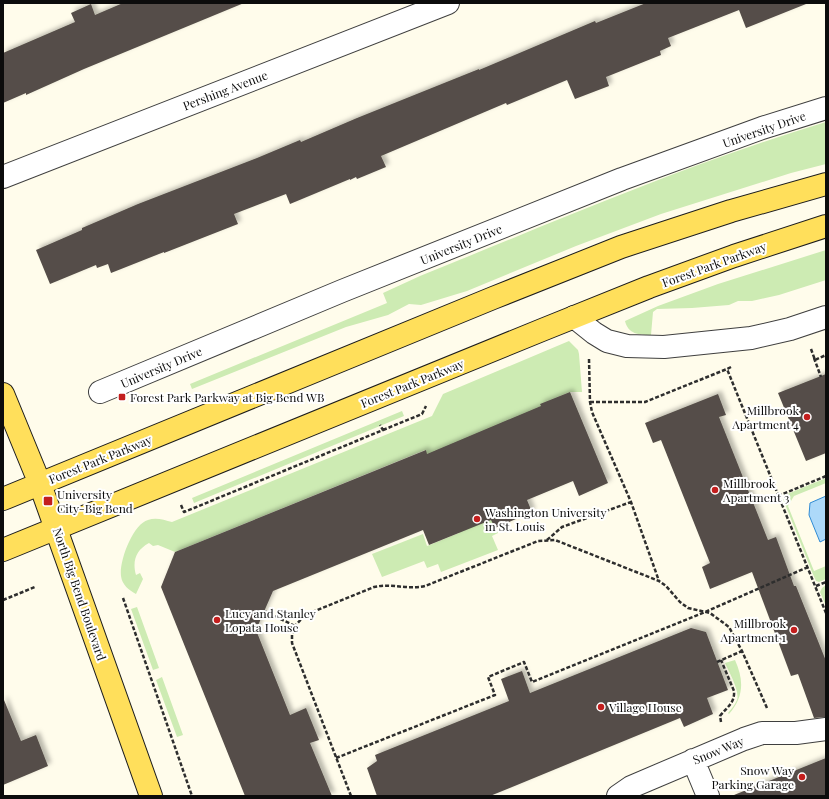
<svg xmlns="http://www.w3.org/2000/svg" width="829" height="799" viewBox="0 0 829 799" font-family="'Playfair Display',serif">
<defs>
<filter id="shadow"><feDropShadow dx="3.5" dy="-3.5" stdDeviation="2" flood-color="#0004"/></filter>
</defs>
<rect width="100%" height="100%" fill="#fffceb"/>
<path fill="#cdebb3" d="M826,122V164L791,173L661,214L576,246L467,291L421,305L409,304L388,315L346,327L192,389L190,384L387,303L383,293L420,276C554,222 687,164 826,122Z
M826,250V280L779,295L752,301H738L729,305L692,308L657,309L653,312L651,335C639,335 628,334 625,321L658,306L718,284Z
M569,341L578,350L579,354L582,392H570L541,404L546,418L490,517L498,533L492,536L498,550L441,572L438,564L427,568L424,561L382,577L372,554L423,534L427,546L459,533L425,450L175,552L158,545L153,546L149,543C136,550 132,561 136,575L140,573L143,579L136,594C129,590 122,585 121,576C119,561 133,524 148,520C156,517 164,520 172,522L432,416L443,394Z
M402,411L404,416L194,503L192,498Z
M826,478V483L794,496L788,506L814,571L826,566V579L819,582L816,581L812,572L783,499L785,495Z
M826,585V606L820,592L822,588Z
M137,607L159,668L153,670L131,609Z
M735,660C744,680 744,697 729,714L728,713C731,709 735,705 737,700C740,691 729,672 725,663Z
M162,677L183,735L177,737L156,680Z"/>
<path fill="#add9f9" stroke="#308bd4" d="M826,496V539L820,542L809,515L810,503Z"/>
<path fill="#554e48" filter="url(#shadow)" d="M123,3H244L84,69L26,95V93L3,103V53L75,22L71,13L91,4L95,15Z
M646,3H806V4L746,28L739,10L668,38L671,46L660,51L661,55L606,77L609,86L575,99L567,80L507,105L506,103L381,156L386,167L357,179L356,177L350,180V179L290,204L286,194L234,214L238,224L164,253V252L111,273L108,264L97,268L96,265L50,284L36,250L82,230V228L138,204L257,158L300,140L301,142L357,118L479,69V70L595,21L596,23Z
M826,374V453L806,461L778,393Z
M570,392L608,483L579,496L573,481L527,500L532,512L495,528L491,520L429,545L423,530L273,591L256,630L290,715L306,708L319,740L310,743L332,796H245L161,587L175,552L426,450L427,454L541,406L540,404Z
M718,394L726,415L719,417L768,540L776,537L794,586H796L826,661V717L814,718L798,674L791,676L752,572L710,589L702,567L710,563L661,440L653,443L645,423Z
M691,628L706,632L728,690L707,698L713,714L684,727L680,718L490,796H377L367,768L377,761L375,755L509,701L501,679L522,671L530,693Z
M3,700H4L21,741L36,735L48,766L3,785Z
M826,758V796H734V795Z"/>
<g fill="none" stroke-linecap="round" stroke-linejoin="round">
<defs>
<path id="minor" d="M3,177L448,3
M574,317L594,333L607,341L627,346L664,347L751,338L790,329L826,317
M100,392L342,291L622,179L762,128L826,108
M693,760L708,796
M618,796L631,787L744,739L762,733H796L826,729"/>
<path id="major" d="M3,394L40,484L151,796
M3,499L493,298L621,247L731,211L826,184
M3,550L542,330L649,287L734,256L826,226"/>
</defs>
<use href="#minor" stroke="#3f3f3f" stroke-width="24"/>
<use href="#major" stroke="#1d1d1d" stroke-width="24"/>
<path stroke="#2e2e2e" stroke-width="2.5" stroke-dasharray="4 2" stroke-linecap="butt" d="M811,349L815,360L826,355
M814,358L821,377
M589,359L590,402L592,412L631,502L659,581
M731,367L727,369L826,613
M590,402H645L727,369
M383,430L422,414L426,406
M778,496L826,476
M181,505L184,512L194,508L383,430L380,425
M547,540L562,527L631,502
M816,586L826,582
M123,598L192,796
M3,600L35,587
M264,611L295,626
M717,662L742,651
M721,722L720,716C727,707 735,703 734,691L721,660
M336,758L495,695L488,677L524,662L532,682L705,612L808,567
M351,796L292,643V634L295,626L305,615L374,587C392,583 407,590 425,586L538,541L555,540L659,581L666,586L680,602L688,608L710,613L729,627L742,651L767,708"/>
<use href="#minor" stroke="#fff" stroke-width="22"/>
<use href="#major" stroke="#ffdf5b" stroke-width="22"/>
</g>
<g fill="#c31e1d" stroke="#fff" stroke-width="1.5">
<rect x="118" y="393" width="8" height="8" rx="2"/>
<circle cx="807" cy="417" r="4"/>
<circle cx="715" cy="490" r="4"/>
<rect x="43" y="496" width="10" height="10" rx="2"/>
<circle cx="477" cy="519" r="4"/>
<circle cx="217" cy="620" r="4"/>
<circle cx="794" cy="630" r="4"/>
<circle cx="601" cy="707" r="4"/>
<circle cx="802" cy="777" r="4"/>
</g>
<g text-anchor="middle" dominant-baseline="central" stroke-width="4" stroke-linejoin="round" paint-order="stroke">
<g font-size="12" fill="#0c0c0c" stroke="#fff">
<text transform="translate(225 90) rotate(-21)">Pershing Avenue</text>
<text transform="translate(764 129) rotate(-19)">University Drive</text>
<text transform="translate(461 244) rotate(-22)">University Drive</text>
<text transform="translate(714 264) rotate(-20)">Forest Park Parkway</text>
<text transform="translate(161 367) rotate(-23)">University Drive</text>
<text transform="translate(412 383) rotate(-22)">Forest Park Parkway</text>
<text transform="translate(100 459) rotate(-22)">Forest Park Parkway</text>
<text transform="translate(80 594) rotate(71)">North Big Bend Boulevard</text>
<text transform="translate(718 750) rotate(-22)">Snow Way</text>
</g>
<g font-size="12" fill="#0c0c0c" stroke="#fff" text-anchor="start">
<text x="130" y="397">Forest Park Parkway at Big Bend WB</text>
<text x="799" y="410" text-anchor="end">Millbrook<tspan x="799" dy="14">Apartment 4</tspan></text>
<text x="723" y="483">Millbrook<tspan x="723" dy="14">Apartment 3</tspan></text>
<text x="57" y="494">University<tspan x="57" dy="14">City-Big Bend</tspan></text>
<text x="485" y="512">Washington University<tspan x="485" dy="14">in St. Louis</tspan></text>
<text x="225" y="613">Lucy and Stanley<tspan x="225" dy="14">Lopata House</tspan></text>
<text x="786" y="623" text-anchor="end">Millbrook<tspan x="786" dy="14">Apartment 1</tspan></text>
<text x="609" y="707">Village House</text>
<text x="794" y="770" text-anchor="end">Snow Way<tspan x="794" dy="14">Parking Garage</tspan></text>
</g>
</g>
<rect width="829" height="799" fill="none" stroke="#0c0c0c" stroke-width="8"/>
</svg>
